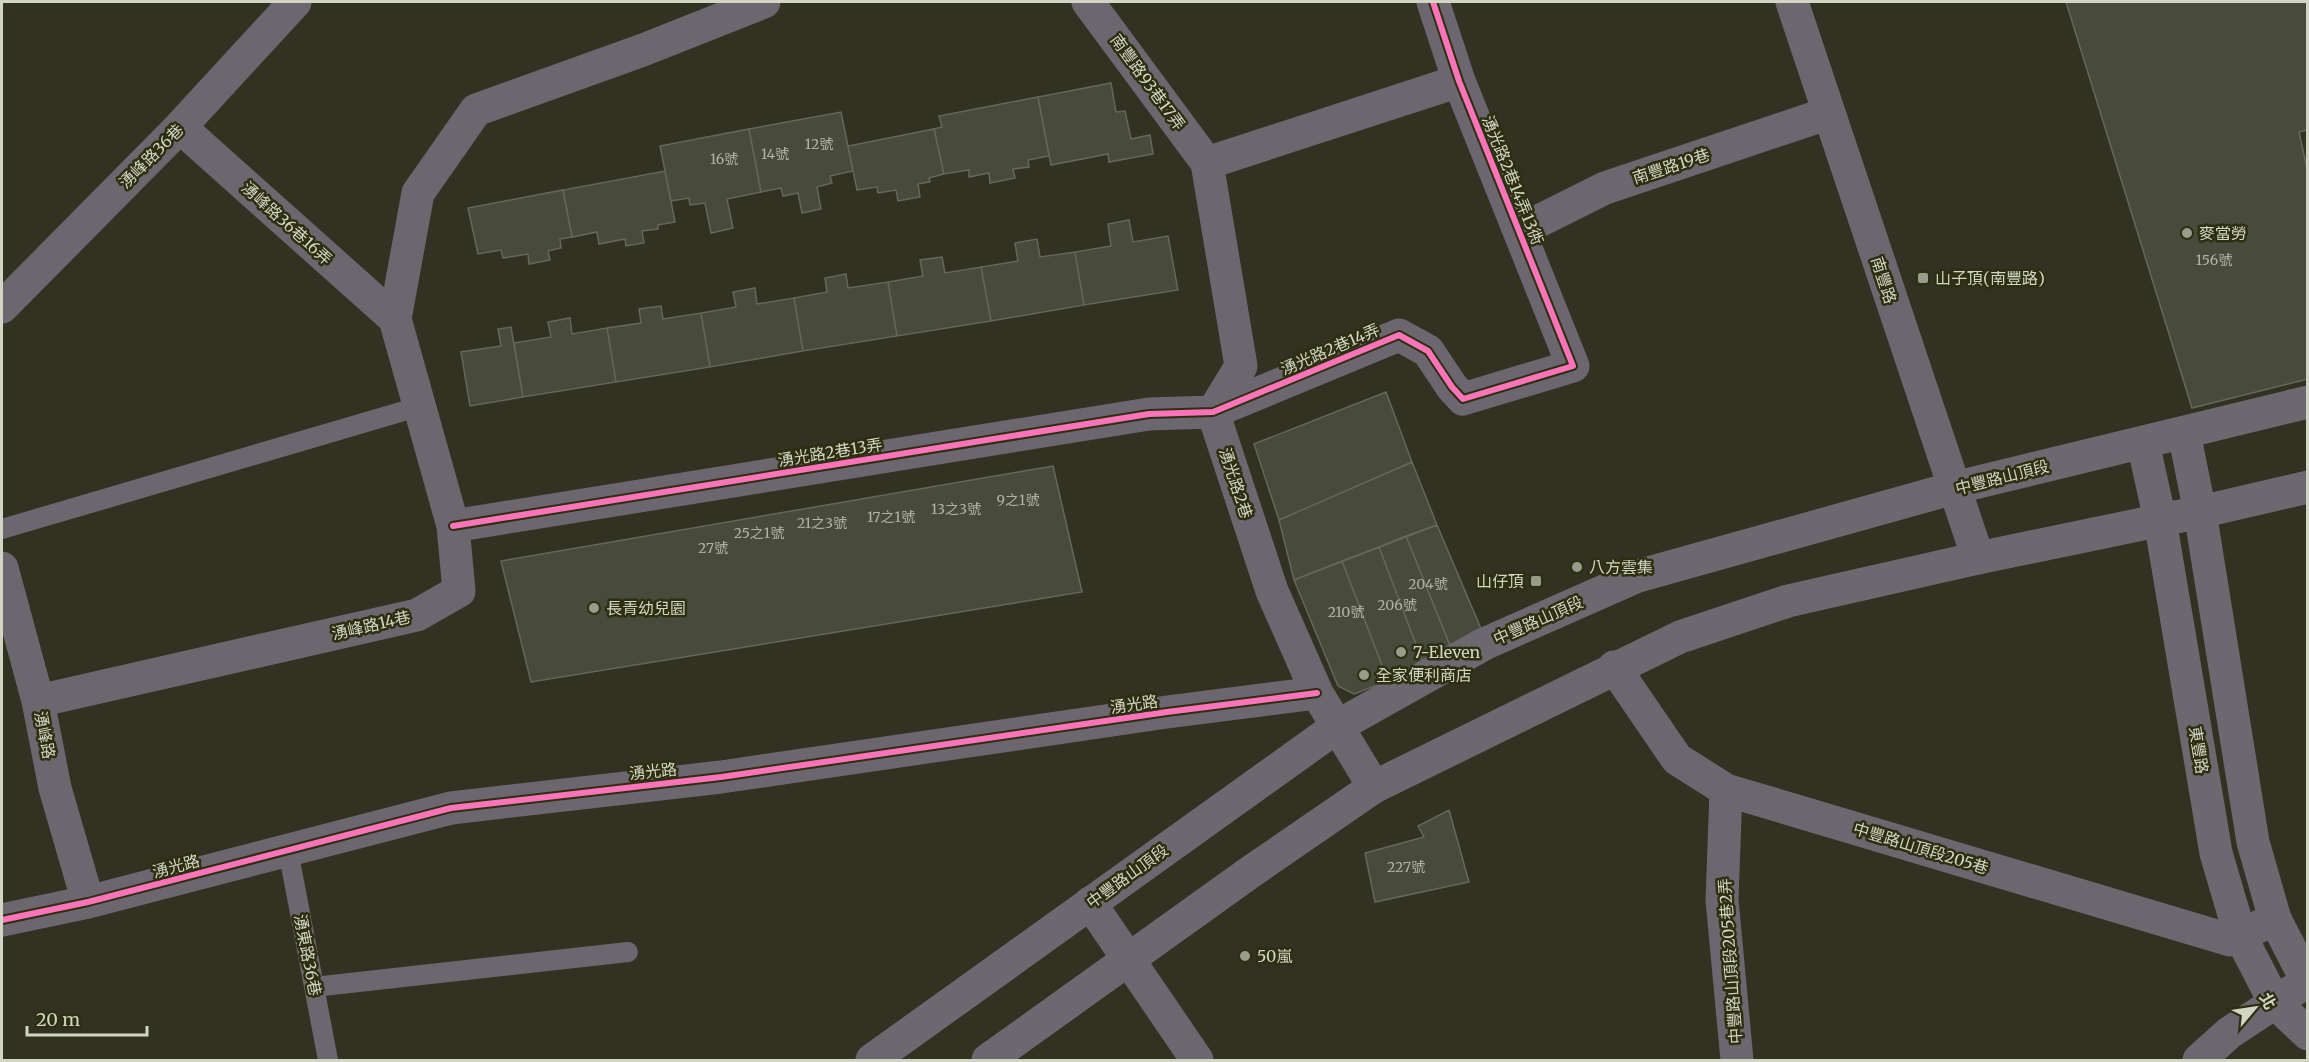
<svg xmlns="http://www.w3.org/2000/svg" width="2309" height="1062" viewBox="0 0 2309 1062" font-family="Merriweather,'Noto Sans TC',serif">
<rect width="100%" height="100%" fill="#313222"/>
<path fill="#484a3c" stroke="#66675a" stroke-width="1.5" d="M2066,2H2308V130L2299,132L2308,173V379L2192,408Z
M1111,83L1116,112L1125,111L1131,139L1150,135L1153,154L1109,162L1108,154L1051,165L1038,97Z
M1038,97L1049,156L1028,160L1029,167L1013,169L1015,178L990,183L989,173L969,177V170L944,174L934,129L942,127L939,116Z
M841,112L853,171L830,176L832,183L817,187L821,209L802,213L798,193L783,196L781,188L761,192L749,129Z
M749,129L761,192L727,199L733,228L711,233L705,203L690,205L689,198L671,201L660,146Z
M934,129L944,174L929,178L930,182L918,184L920,197L898,201L896,190L878,193L877,187L857,190L848,146Z
M665,171L675,222L658,225V229L642,231L644,243L626,246L625,239L599,244L597,232L572,237L563,190Z
M563,190L572,237L560,239L561,248L548,251L550,260L529,264L528,254L503,258L501,250L478,254L468,208Z
M1129,220L1133,242L1168,236L1178,290L1084,305L1075,252L1111,246L1108,224Z
M1037,239L1040,257L1075,252L1084,305L991,321L981,267L1018,261L1015,243Z
M942,257L945,273L981,267L991,321L897,336L888,282L923,276L920,260Z
M846,274L848,288L888,282L897,336L803,351L794,298L827,292L825,278Z
M755,288L757,304L794,298L803,351L710,367L701,313L736,307L733,292Z
M661,306L663,319L701,313L710,367L616,382L607,328L641,323L639,309Z
M570,318L572,334L607,328L616,382L523,397L514,343L551,337L548,322Z
M511,327L523,397L470,406L461,352L501,346L498,329Z
M1386,392L1412,462L1279,520L1254,444Z
M1412,462L1437,525L1294,580L1279,520Z
M1053,466L1082,592L531,682L501,561Z
M1437,525L1482,631L1451,648L1406,536Z
M1406,536L1451,648L1423,663L1379,547Z
M1379,547L1423,663L1388,681L1342,561Z
M1342,561L1388,681L1354,694L1338,686L1294,580Z
M1449,810L1469,882L1375,902L1365,853L1424,837L1418,826Z"/>
<g fill="none" stroke-linecap="round" stroke-linejoin="round">
<path stroke="#6c666f" stroke-width="20" d="M2,529L421,406
M288,850L328,1060
M314,987L628,952"/>
<path stroke="#6c666f" stroke-width="33" d="M1088,2L1207,163L1241,366L1213,412L1272,591L1317,693L1374,787
M1792,2L1978,558
M180,127L395,319
M1207,163L1459,81
M1519,231L1605,188L1829,113
M2,307L180,127L295,2
M453,526L1149,414L1213,412L1399,335L1428,351L1452,387L1463,399L1573,366L1459,81L1433,2
M2,568L38,701L55,788L88,902
M1614,667L1677,759L1726,790L2230,940L2275,919
M38,701L417,615L459,591L453,526L395,319L418,193L476,110L643,50L764,2
M1726,790L1722,900L1737,1060
M1090,903L1197,1060
M2,920L88,902L451,808L721,777L1167,712L1317,693
M2199,1060L2229,1033L2306,982"/>
<path stroke="#6d686f" stroke-width="33" d="M2184,433L2200,512L2253,842L2275,919L2308,983
M2143,443L2160,520L2216,853L2240,935L2275,1003L2308,1034
M872,1060L1338,726L1484,644L1638,576L1954,488L2308,402
M988,1060L1249,873L1374,787L1680,637L1788,601L1978,558L2200,512L2308,487"/>
<defs>
<path id="cycleway" d="M453,526L1149,414L1213,412L1399,335L1428,351L1452,387L1463,399L1573,366L1459,81L1433,2
M2,920L88,902L451,808L721,777L1167,712L1317,693"/>
</defs>
<use href="#cycleway" stroke="#2d2f11" stroke-width="10"/>
<use href="#cycleway" stroke="#fb73b8" stroke-width="6"/>
</g>
<g fill="#9a9c8b" stroke="#2d2f11" stroke-width="2">
<circle cx="2187" cy="233" r="6"/>
<rect x="1917" y="272" width="12" height="12" rx="3"/>
<circle cx="1577" cy="567" r="6"/>
<rect x="1530" y="575" width="12" height="12" rx="3"/>
<circle cx="594" cy="608" r="6"/>
<circle cx="1401" cy="652" r="6"/>
<circle cx="1364" cy="675" r="6"/>
<circle cx="1245" cy="956" r="6"/>
</g>
<g text-anchor="middle" dominant-baseline="central" stroke-width="5" stroke-linejoin="round" paint-order="stroke">
<g font-size="14" fill="#b0b2a2">
<text x="819" y="144">12號</text>
<text x="775" y="154">14號</text>
<text x="724" y="159">16號</text>
<text x="2214" y="260">156號</text>
<text x="1018" y="500">9之1號</text>
<text x="956" y="509">13之3號</text>
<text x="891" y="517">17之1號</text>
<text x="822" y="523">21之3號</text>
<text x="759" y="533">25之1號</text>
<text x="713" y="548">27號</text>
<text x="1428" y="584">204號</text>
<text x="1397" y="605">206號</text>
<text x="1346" y="612">210號</text>
<text x="1406" y="867">227號</text>
</g>
<g font-size="16" fill="#d3d5c4" stroke="#2d2f11">
<text transform="translate(1148 82) rotate(54)">南豐路93巷17弄</text>
<text transform="translate(151 156) rotate(-45)">湧峰路36巷</text>
<text transform="translate(1671 166) rotate(-18)">南豐路19巷</text>
<text transform="translate(1513 180) rotate(68)">湧光路2巷14弄13衖</text>
<text transform="translate(287 223) rotate(42)">湧峰路36巷16弄</text>
<text transform="translate(1884 280) rotate(72)">南豐路</text>
<text transform="translate(1330 349) rotate(-23)">湧光路2巷14弄</text>
<text transform="translate(830 452) rotate(-9)">湧光路2巷13弄</text>
<text transform="translate(2002 477) rotate(-14)">中豐路山頂段</text>
<text transform="translate(1236 483) rotate(72)">湧光路2巷</text>
<text transform="translate(1538 620) rotate(-24)">中豐路山頂段</text>
<text transform="translate(371 625) rotate(-13)">湧峰路14巷</text>
<text transform="translate(1134 704) rotate(-8)">湧光路</text>
<text transform="translate(45 735) rotate(79)">湧峰路</text>
<text transform="translate(2199 750) rotate(81)">東豐路</text>
<text transform="translate(653 771) rotate(-6)">湧光路</text>
<text transform="translate(1921 848) rotate(17)">中豐路山頂段205巷</text>
<text transform="translate(176 866) rotate(-15)">湧光路</text>
<text transform="translate(1127 876) rotate(-36)">中豐路山頂段</text>
<text transform="translate(308 955) rotate(79)">湧東路36巷</text>
<text transform="translate(1730 961) rotate(-94)">中豐路山頂段205巷2弄</text>
</g>
<g font-size="16" fill="#d3d5c4" stroke="#2d2f11" text-anchor="start">
<text x="2199" y="233">麥當勞</text>
<text x="1935" y="278">山子頂(南豐路)</text>
<text x="1589" y="567">八方雲集</text>
<text x="1524" y="581" text-anchor="end">山仔頂</text>
<text x="606" y="608">長青幼兒園</text>
<text x="1413" y="652">7-Eleven</text>
<text x="1376" y="675">全家便利商店</text>
<text x="1257" y="956">50嵐</text>
</g>
</g>
<rect width="2309" height="1062" fill="none" stroke="#d3d5c4" stroke-width="6"/>
<g transform="translate(2255 1008) rotate(61)" stroke="#2d2f11" stroke-width="4.5" paint-order="stroke">
<path d="M0-4.5L10 22L0 15L-10 22Z" fill="#d3d5c4"/>
<text y="-9" font-size="16" font-weight="bold" text-anchor="middle" fill="#d3d5c4">北</text>
</g>
<path d="M27 1026v9h120v-9" fill="none" stroke="#d3d5c4" stroke-width="3"/>
<text x="36" y="1026" font-size="18" fill="#d3d5c4" stroke="#2d2f11" stroke-width="4.5" paint-order="stroke">20 m</text>
</svg>
